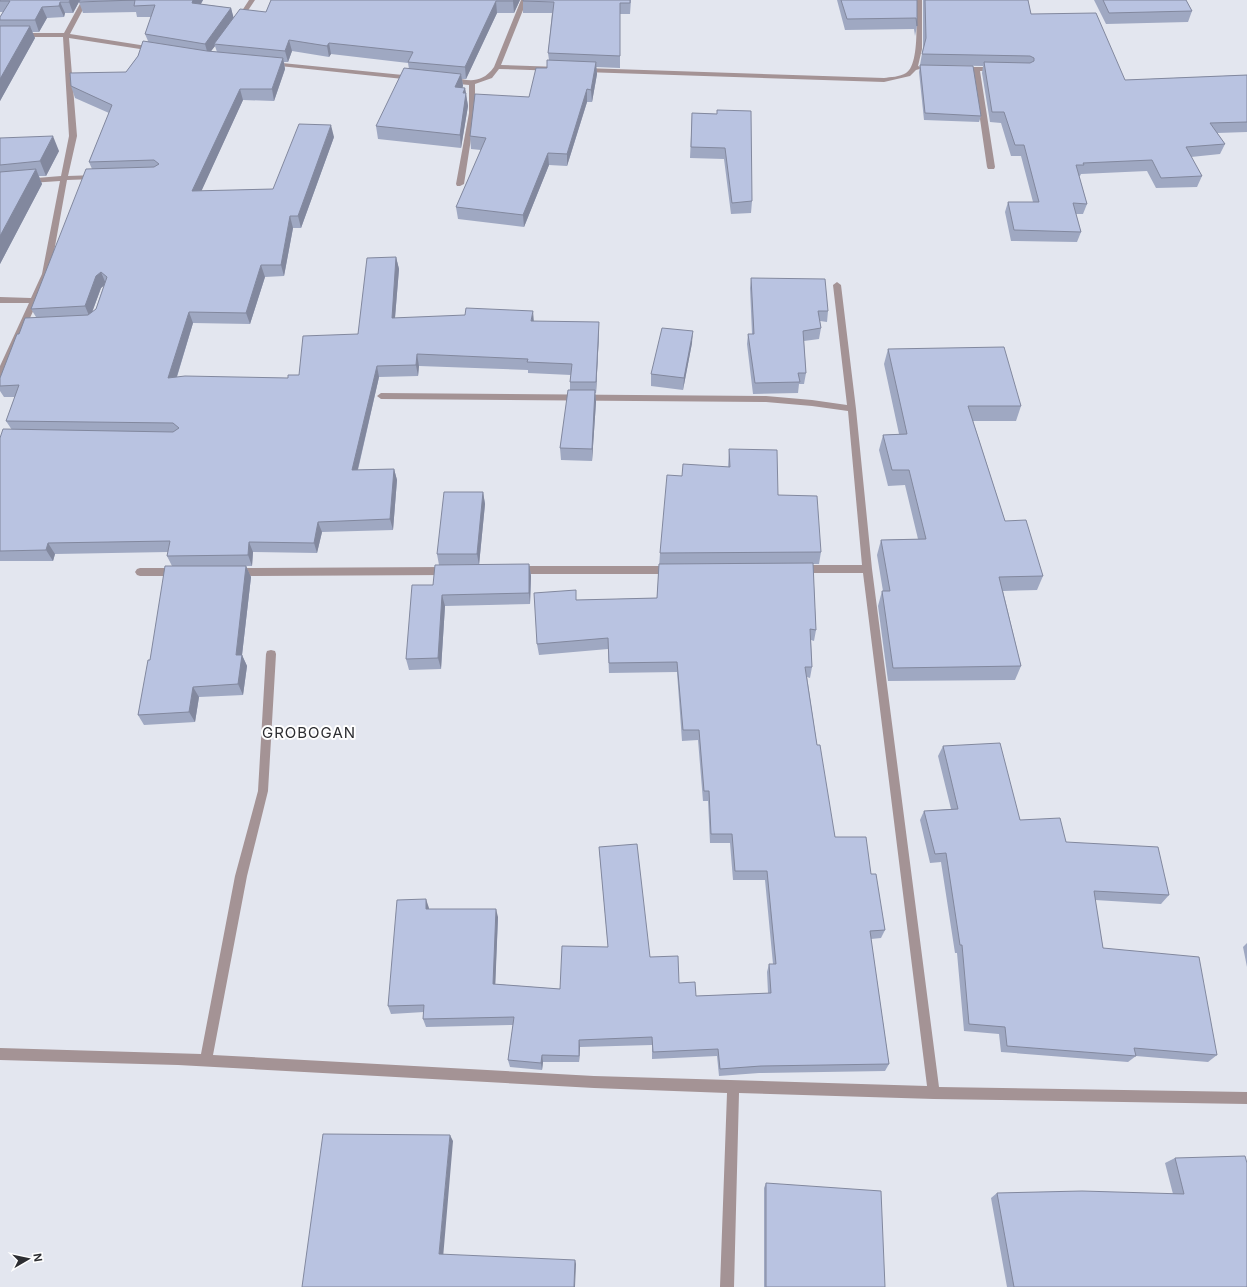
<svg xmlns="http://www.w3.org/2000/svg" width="1247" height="1287" viewBox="0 0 1247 1287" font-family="Inter,sans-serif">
<rect width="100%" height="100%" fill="#e3e6ef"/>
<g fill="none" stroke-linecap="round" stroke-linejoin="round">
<path fill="#a49395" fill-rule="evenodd" d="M82,0H88L70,34L153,47L156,49L153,51L69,38L77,136L68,176L96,175L100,177L96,179L67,180L50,274L4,375L0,378V366L29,303H0V297L31,298L42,274L60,181L0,185V181L61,176L69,136L63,37H0V33H64Z
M249,0H255L241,21H237L236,20Z
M521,0H527L501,65L560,67L563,69L560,71L499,69L492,78L475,84V113L464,184L460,186H457L456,184L469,113V85L449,83L446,81C457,72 476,92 494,67Z
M916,0H922V49L918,66L923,68L916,70L910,76L884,82L584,72L581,70L584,68L884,78C890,77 900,77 906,73C920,65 916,15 916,0Z
M272,62L413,76L416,78L413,80L270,65L269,64Z
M960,67H996L999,69L996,71H980L995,167L994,169H988L987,167L973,71L958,70L957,69Z
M837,282L841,285L856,409L872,569L939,1087L1247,1092V1104L934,1099L739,1093L734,1287H720L727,1093L594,1088L178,1065L0,1060V1048L201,1054L235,876L258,791L266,654L267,651L271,650L275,651L276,654L268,791L247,876L213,1055L594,1076L927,1086L863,573H800L797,572L795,569L797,566L800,565H862L848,411L812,406L766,402L381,399L377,396L381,393L766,396L812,400L847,405L833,285Z
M516,566H672L675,567L677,570L675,573L672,574H516L513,573L511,570L513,567Z
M448,567L451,568L453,571L451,574L448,575L236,576L233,575L231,572L233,569L236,568Z
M140,568H176L179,569L181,572L179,575L176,576H140L137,575L135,572L137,569Z"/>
</g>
<path fill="#9fa8c2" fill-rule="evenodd" d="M0,0H203L201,4L231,8L233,17L266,12L271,0H520L514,13H497L466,79H462L463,86L462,88H465L468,106L461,148L378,139L376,126L409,69L408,63L331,54L329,57L292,51L288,62H284L285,69L274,101L243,100L201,191L273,189L334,137L301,228H293L284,276L265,277L250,324L193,323L177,377L288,378L299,375L358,334L396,257L399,269L395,318L534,321L599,333L596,393H595L596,402L592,461L561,460L560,448L570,390V382L571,375L528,373V370L419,366L418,376L379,377L358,470L394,469L397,480L393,530L322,532L317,553L253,552L252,566H246L251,577L242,655L247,666L243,695L199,697L195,722L144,725L138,715L172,566L167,556L168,552L55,554L53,561H0V438L12,430L6,421L15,397H4L0,391V378L19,334L36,317L31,309L92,169L89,162L109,113L75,98L71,86L126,72L138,56L148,41L145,34L151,17H137L136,12L83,13L79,2L73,13H65L64,17L47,18L39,32H32L35,38L0,101V17L3,12H0ZM215,46L217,52L211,51ZM104,285L96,309L92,312L101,288Z
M631,0L630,14H620V68L596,67L597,74L592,102H587L567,166L549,165L524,227L458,219L456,207L481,150L471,149L470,136L529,97L547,68L549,60L548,53L552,13H523V1Z
M837,0H917V26L915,36L914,29L845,30Z
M923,0H1028L1031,14L1125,80L1247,75V132L1217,133L1225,144L1220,154L1191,157L1202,176L1197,187L1156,188L1147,171L1081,174L1080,176H1079L1087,204L1083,214H1076L1081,232L1077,242L1011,241L1005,212L1008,202H1033L1021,156H1011L1001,123L990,122L982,73L983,66L920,65L923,48Z
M1094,0H1186L1192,11L1188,22L1106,24Z
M920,65L981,116L979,122L924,120L919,72Z
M692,113L717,114L752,201L751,213L731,214L724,159L690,158Z
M0,138L59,151L46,176H39L42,184L0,264Z
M751,278L828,311L827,322L820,321L821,328L819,339L804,341L806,373L804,384H799L798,393L753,394L747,344L748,334H752L750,288Z
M692,343L683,390L651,386V374Z
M888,349L1021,406L1016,421H973L1005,521L1043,576L1037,590L1003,591L1021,666L1015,680L888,681L878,606L882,591H883L877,555L881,540L918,539L905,485L888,486L879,450L883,435L899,434L884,364Z
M729,449L778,495L821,552L819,564H813L816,630L814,641L811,640L812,667L810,678L807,677L817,745L835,837L871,874L885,930L881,938L871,939L889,1064L885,1071L759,1073L719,1076L717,1056L652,1059V1045L580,1047L579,1062H543L542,1070L510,1067L508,1060L513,1025L426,1027L423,1019L424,1012L391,1014L388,1006L429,908V909L498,917L495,984L560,989L608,947L599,847L650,957L679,983L696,996L768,993L767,972L769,964H773L765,880H733L730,843H710L708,801H703L698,740L682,741L677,672L609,673L608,649L539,655L537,644L576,600L657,598L660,553L682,476L728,467Z
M483,492L485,504L479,565L529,564L531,576L530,604L445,606L441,669L409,670L406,659L433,585L439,565L437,554Z
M943,746L1020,820L1066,842L1169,895L1161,904L1095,900L1103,948L1217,1055L1208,1062L1136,1056L1128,1062L1001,1052L999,1034L964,1031L957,953H955L941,862L930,863L920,820L924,811L951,809L938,756Z
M1247,943V967L1243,947Z
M1175,1158L1247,1287H1007L991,1198L997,1193L1173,1194L1165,1163Z
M766,1183L885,1287H764V1188Z"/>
<path fill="#82889e" d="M70,0H80L73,13L69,2Z
M193,0H203L195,14L192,3Z
M514,0H520L514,13L513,1Z
M496,1L497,13L466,79L465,67Z
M60,2L65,13L64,17L59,6Z
M42,7L47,18L39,32L35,20Z
M231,8L234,19L214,44L215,46L208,55L205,44Z
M30,26L35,38L0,101V79Z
M289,40L292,51L288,62L285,51Z
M329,43L331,54L329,57L327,46Z
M283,58L285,69L274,101L272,89Z
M596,62L597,74L592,102L591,90Z
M461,74L463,86L456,100L455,87Z
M465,88L468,106L461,148L460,135L463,93Z
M240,89L243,100L196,203L192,191Z
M587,89V102L567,166V154Z
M331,125L334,137L301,228L298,216Z
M53,136L59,151L46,176L40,161Z
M548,153L549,165L524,227L523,215Z
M36,169L42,184L0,264V236Z
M290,216L293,228L284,276L281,265Z
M396,257L399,269L394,329L392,318Z
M261,265L265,277L250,324L246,313Z
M101,272L106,284L101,288L90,318L85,306L96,276Z
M533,311L534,323L531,321Z
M189,312L193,323L173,389L168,378Z
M599,322V333L596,393V382Z
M693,331L692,343L683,390L684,378Z
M417,354L419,366L418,376L416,365Z
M377,366L379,377L355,481L352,470Z
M595,390L596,402L592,461V449Z
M394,469L397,480L393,530L390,519Z
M483,492L485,504L479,565L477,554Z
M318,522L322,532L317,553L314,543Z
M249,542L253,552L252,566L248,555Z
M48,543L55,554L53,561L46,550Z
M529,564L531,576L530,604L529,593Z
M246,566L251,577L242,655L247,666L243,695L238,684L236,655Z
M442,595L445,606L441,669L438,658Z
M193,687L199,697L195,722L189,712Z
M426,899L429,908L428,918L426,909Z
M496,909L498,917L495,992L493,984Z
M579,1040L580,1047L579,1062Z
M542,1055L543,1062L542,1070L541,1063Z
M450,1135L453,1141L443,1258L439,1254Z
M575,1260L576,1264L575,1287H574Z"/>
<path fill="#b9c3e1" stroke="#82889e" d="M0,0H70L69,2H60L59,6L42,7L35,20H0V17L10,1H0Z
M80,0H193L192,3L231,8L205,44L145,34L155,5L134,6L135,0L79,2Z
M271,0H514L513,1H496L465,67L408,62L413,52L329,43L327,46L289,40L285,51L214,44L240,9L266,12Z
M523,0H630V3H620V56L548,53L554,2L523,1Z
M841,0H917V26L916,18L847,19Z
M925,0H1028L1031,14L1096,13L1125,80L1247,75V122L1210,123L1225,144L1186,147L1202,176L1161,178L1152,160L1083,163L1084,165H1076L1087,204L1073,203L1081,232L1014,230L1008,202H1039L1024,145H1015L1004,112H992L984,62L1030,63L1034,61V58L1030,56L922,54L926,38Z
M1103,0H1186L1192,11L1109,13Z
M0,26H30L0,79Z
M143,41L207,51L283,58L272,89H240L192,191L273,189L299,124L331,125L298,216H290L281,265H261L246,313L189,312L168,378L185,376L288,378V375H299L303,336L358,334L367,258L396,257L392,318L465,315L466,308L533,311L531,321L599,322L596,382H570L572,364L527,362L528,359L417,354L416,365L377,366L352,470L394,469L390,519L318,522L314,543L249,542L248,555L167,556L170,541L48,543L46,550L0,551V438L3,429L173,432L179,428L173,423L6,421L19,385L0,386V378L17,334H19L25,318L88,315L96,309L107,277L101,272L96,276L85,306L31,309L86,169L154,167L159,164L154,160L89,162L112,105L71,86L70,73L126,72L138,56Z
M547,60L596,62L591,90L587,89L567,154L548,153L523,215L456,207L486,138L470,136L475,94L529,97L536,68H547Z
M920,65L973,66L981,116L925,113Z
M404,68L461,74L455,87L465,88L463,93H466L460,135L376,126Z
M717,110L751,111L752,201L732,203L725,148L691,147L692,113L717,114Z
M53,136L40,161L0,165V138Z
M36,169L0,236V172Z
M751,278L825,279L828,311H818L821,328L803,331L806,373H798L800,382L755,383L748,334H754Z
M662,328L693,331L684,378L651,374Z
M1004,347L1021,406H968L1005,521L1026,520L1043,576L999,577L1021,666L893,668L882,591H890L881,540L926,539L909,470H892L883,435L907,434L888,349Z
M568,390H595L592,449L560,448Z
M729,449L777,450L778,495L817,496L821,552L660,553L667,475L682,476L683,464L730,467Z
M444,492H483L477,554H437Z
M813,563L816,630L810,629L812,667H805L817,745H820L835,837H866L871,874H876L885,930L870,931L889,1064L761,1066L720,1069L718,1049L653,1052L652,1037L579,1040V1056L542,1055L541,1063L508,1060L514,1017L423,1019L424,1005L388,1006L397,900L426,899V909H496L493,984L560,989L562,946L608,947L599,847L637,844L650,957L678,956L679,983L695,982L696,996L771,993L769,964H776L767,871H735L732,834H711L709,791H704L699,730H683L677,662L609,663L608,638L537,644L534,593L576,590V600L657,598L659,564Z
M529,564V593L442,595L438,658L406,659L412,585H433L435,565Z
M165,566H246L236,655H242L238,684L193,687L189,712L138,715L148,660H150Z
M1000,743L1020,820L1060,818L1066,842L1158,847L1169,895L1094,891L1103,948L1199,957L1217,1055L1134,1048L1136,1056L1007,1046L1005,1027L969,1024L962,945H960L946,853L935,854L924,811L958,809L943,746Z
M323,1134L450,1135L439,1254L575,1260L574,1287H302Z
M1245,1156L1247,1163V1287H1014L997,1193L1082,1191L1184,1194L1175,1158Z
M766,1183L881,1191L885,1287H766Z"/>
<g text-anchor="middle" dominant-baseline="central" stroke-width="4" stroke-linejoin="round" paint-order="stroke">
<g font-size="15" letter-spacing="1" fill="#2d2e32" stroke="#fff">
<text x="309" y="732">GROBOGAN</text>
</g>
</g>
<g transform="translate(28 1259) rotate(81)" stroke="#ffffff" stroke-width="3" paint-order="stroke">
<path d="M0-3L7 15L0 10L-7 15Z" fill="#2d2e32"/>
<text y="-6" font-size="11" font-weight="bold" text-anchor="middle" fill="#2d2e32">N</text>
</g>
</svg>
